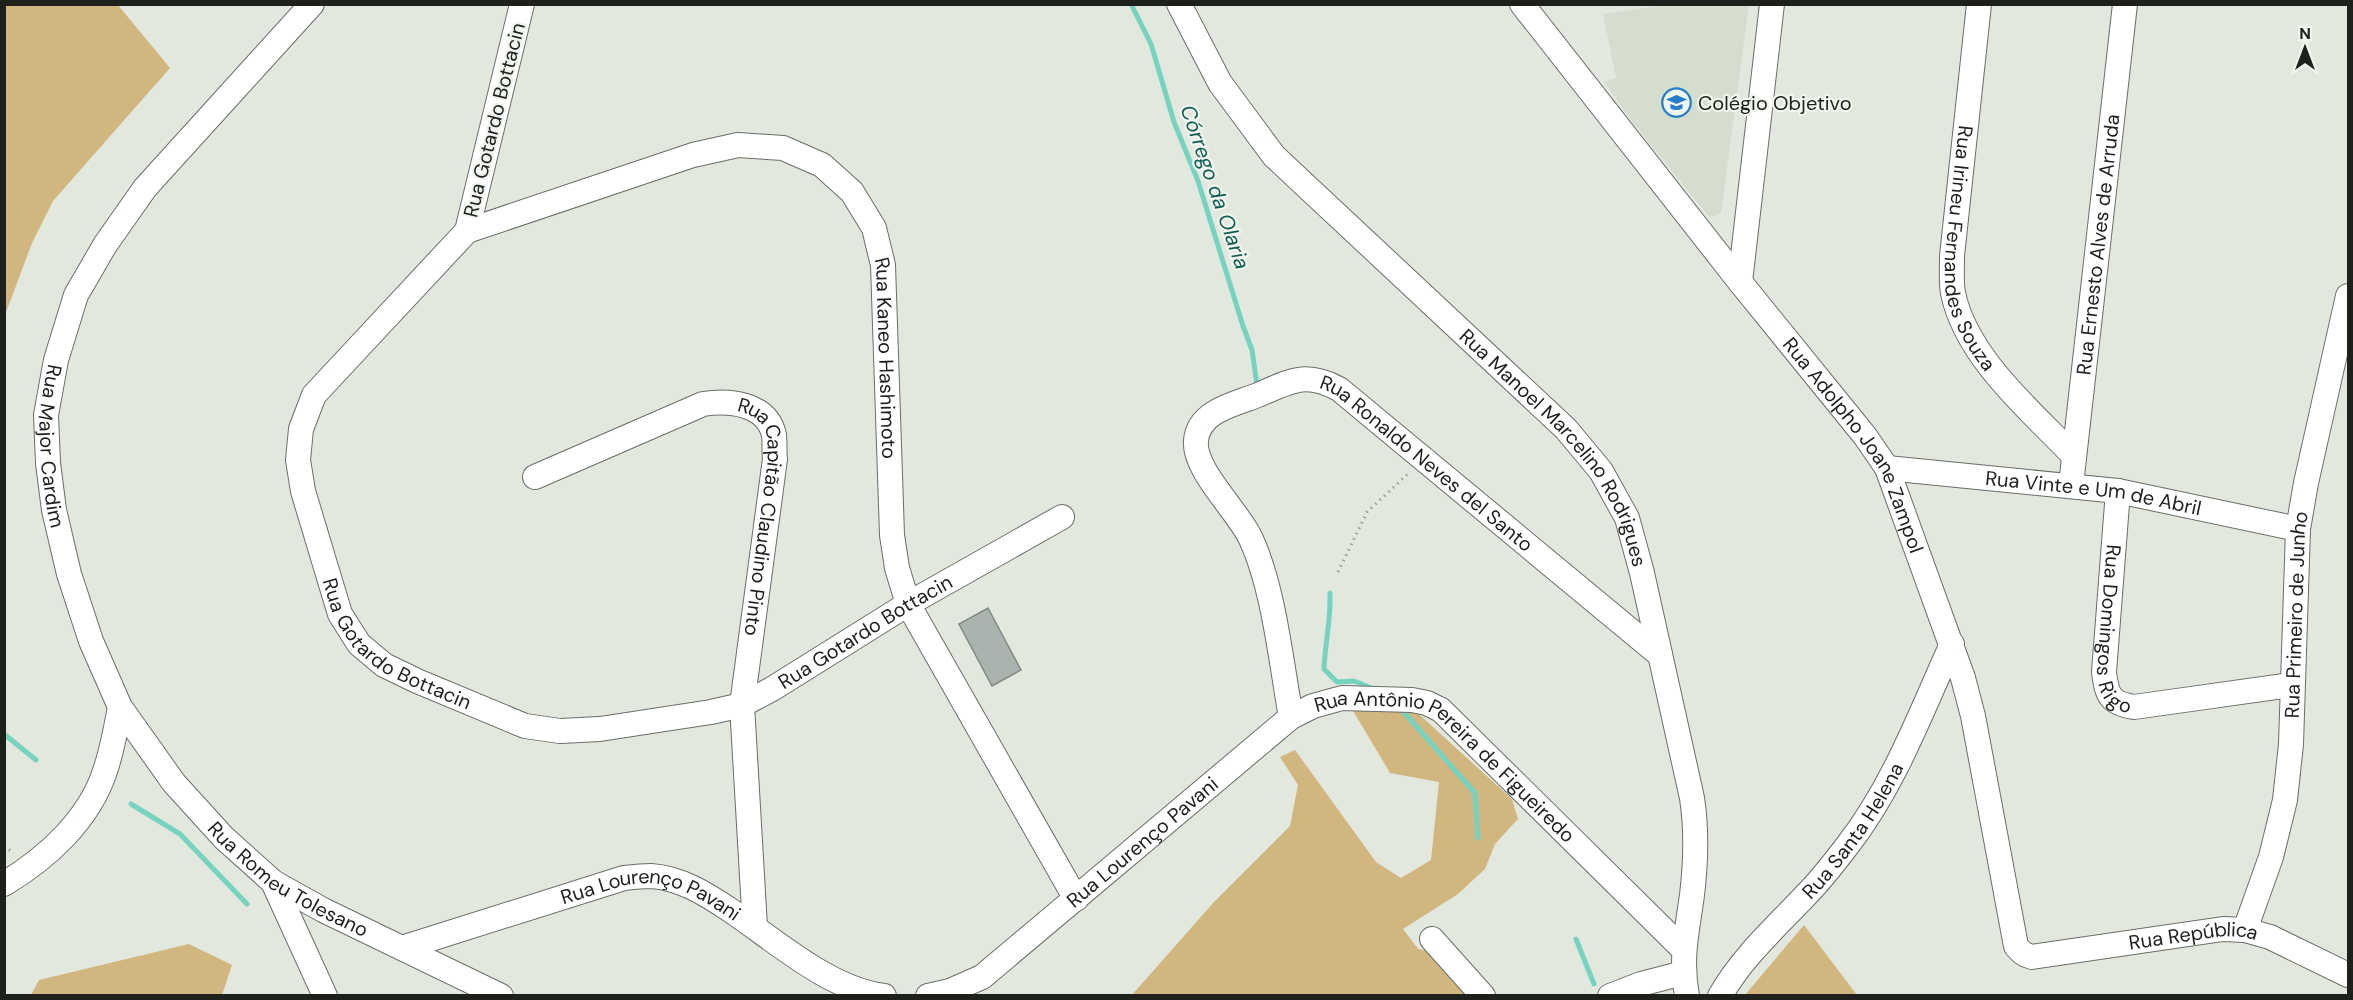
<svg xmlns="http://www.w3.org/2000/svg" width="2353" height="1000" viewBox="0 0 2353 1000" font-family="'DM Sans',sans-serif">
<rect width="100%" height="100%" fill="#e3e8df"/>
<path fill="#d5dece" d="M1671,4L1749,5L1721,213L1710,218L1634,124L1604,82L1616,78L1603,14Z"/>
<path fill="#d1b67f" d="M5,4L118,5L170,68L53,201L32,243L5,315Z
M1411,707L1512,799L1518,819L1495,844L1485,869L1458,894L1403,929L1418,949L1436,952L1478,995L1131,996L1214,902L1290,826L1298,785L1280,757L1295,750L1376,862L1401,878L1431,860L1439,782L1390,773L1352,709Z
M1804,925L1857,995H1745Z
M189,944L232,965L222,995H31L39,980Z"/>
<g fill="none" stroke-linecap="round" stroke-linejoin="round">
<path stroke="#75d3c0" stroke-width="5" d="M1131,4L1151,44L1174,122L1198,181L1243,326L1252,350L1257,385
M1330,593C1331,620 1325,643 1324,669L1337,682L1354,681L1374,689
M1401,709L1475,793L1478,838
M4,734L36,760
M131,804L180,834L247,904
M1576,939L1594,984"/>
</g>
<path fill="#aab3ad" stroke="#808983" stroke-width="1.5" d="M988,608L1021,670L992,686L959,624Z"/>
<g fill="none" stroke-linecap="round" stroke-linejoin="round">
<defs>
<g id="minor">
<path id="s1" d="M312,4L145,188L105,245L76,295L56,360L46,415L48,463L54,510L69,574L91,641L120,707L174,783L224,838L273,882L323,910L501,996"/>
<path id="s2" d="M522,4L467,231L314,395L301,429L298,460L303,491L340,614L359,644L384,665L417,681L525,726L560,731L600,729L711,712L742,705L772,689L908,604L1062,517"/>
<path id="s3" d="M1179,4L1220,83L1274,156L1566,429L1601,471L1627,518L1642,573L1692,798C1697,831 1696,862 1692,895C1687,932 1680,958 1687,996"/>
<path id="s4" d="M1522,4L1740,282L1865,436L1887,468L1963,678L1973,716L2016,946C2021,952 2024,955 2032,957L2223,929L2245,930L2270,937L2348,975"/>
<path id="s5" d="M1979,4L1952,256C1952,268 1951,282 1953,293C1966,357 2031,411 2074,456"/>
<path id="s6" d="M467,231L693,155L738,145L783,148L822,165L852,192L874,228L883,265L892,535L897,568L908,604L1076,899"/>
<path d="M1740,282L1772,4"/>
<path id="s7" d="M1887,468L2118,491L2298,529"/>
<path id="s8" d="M535,477L703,404C729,400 767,403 774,435C775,443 774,452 775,459L742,705L755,927"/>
<path id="s9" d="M2071,485L2125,4"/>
<path id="s10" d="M2118,491L2104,672C2107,696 2110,703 2134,707L2291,685"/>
<path id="s11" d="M1291,717C1281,662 1274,589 1251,539C1239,512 1193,470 1196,441C1198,411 1235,404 1258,395C1291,381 1305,371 1339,389L1660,655"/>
<path d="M273,882L325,996"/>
<path d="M4,884C47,858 89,820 105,771C112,751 116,729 120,707"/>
<path id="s12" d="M2245,930L2271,857L2285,800L2291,744L2298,529L2306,483L2348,296"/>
<path d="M1432,939L1483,996"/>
<path id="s13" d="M402,948L624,878C633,877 643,876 651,876C681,878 706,894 730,910C776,941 829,989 884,996"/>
<path id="s14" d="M928,996L950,991L982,977L1291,717L1313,706L1342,698L1412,700L1427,703L1441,710L1684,950"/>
<path d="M1610,996L1641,984L1683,973"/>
<path id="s15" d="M1720,996C1742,957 1776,927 1806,895C1821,880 1834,863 1847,846C1894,786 1921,712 1952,644"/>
</g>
</defs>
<use href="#minor" stroke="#6a6e67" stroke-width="26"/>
<path stroke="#9b9f98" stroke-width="3" stroke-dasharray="1.5 4.5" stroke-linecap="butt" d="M1338,572L1367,512L1410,472
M4,846L14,853"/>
<use href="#minor" stroke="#fff" stroke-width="24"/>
</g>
<defs>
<symbol id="school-ring" viewBox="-11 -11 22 22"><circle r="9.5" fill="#f0f6ed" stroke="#267dca" stroke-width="1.5"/><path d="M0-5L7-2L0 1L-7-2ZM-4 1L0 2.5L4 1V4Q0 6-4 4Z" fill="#267dca"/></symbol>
</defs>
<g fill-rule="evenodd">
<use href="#school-ring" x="1660" y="86" width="33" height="33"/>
</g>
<g text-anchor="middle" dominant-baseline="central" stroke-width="4.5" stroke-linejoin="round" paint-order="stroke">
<g font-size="20" fill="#1e201c" stroke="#f0f6ed" text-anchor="start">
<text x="1698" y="103">Colégio Objetivo</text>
</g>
<g font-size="20" fill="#1e201c" stroke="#f0f6ed">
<text transform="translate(494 120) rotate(-76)">Rua Gotardo Bottacin</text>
<text stroke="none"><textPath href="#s5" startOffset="249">Rua Irineu Fernandes Souza</textPath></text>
<text stroke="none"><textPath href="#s9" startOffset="242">Rua Ernesto Alves de Arruda</textPath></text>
<text stroke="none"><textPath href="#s6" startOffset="586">Rua Kaneo Hashimoto</textPath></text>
<text stroke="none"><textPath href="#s1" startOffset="531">Rua Major Cardim</textPath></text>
<text stroke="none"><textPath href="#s4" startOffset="554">Rua Adolpho Joane Zampol</textPath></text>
<text stroke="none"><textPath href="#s3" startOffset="588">Rua Manoel Marcelino Rodrigues</textPath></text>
<text stroke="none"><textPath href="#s11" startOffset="579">Rua Ronaldo Neves del Santo</textPath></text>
<text stroke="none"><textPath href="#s7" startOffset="208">Rua Vinte e Um de Abril</textPath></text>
<text stroke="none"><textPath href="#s8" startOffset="345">Rua Capitão Claudino Pinto</textPath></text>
<text stroke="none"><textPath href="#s12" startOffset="322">Rua Primeiro de Junho</textPath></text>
<text stroke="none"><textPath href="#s10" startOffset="142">Rua Domingos Rigo</textPath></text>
<text stroke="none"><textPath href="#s2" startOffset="1270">Rua Gotardo Bottacin</textPath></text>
<text stroke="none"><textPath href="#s2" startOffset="748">Rua Gotardo Bottacin</textPath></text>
<text stroke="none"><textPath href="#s14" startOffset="644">Rua Antônio Pereira de Figueiredo</textPath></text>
<text stroke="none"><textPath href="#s15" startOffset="213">Rua Santa Helena</textPath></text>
<text stroke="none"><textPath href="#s14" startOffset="267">Rua Lourenço Pavani</textPath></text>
<text stroke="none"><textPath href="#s1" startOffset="1048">Rua Romeu Tolesano</textPath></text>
<text stroke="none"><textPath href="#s13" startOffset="262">Rua Lourenço Pavani</textPath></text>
<text stroke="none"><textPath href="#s4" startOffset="1270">Rua República</textPath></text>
</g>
<g font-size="21" font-style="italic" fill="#0e5d51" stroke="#f0f6ed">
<text transform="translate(1215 187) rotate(71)">Córrego da Olaria</text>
</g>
</g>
<rect width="2353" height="1000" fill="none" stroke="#1e201c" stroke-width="12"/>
<g transform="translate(2305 48)" stroke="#f0f6ed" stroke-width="4.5" paint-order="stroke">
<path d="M0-4.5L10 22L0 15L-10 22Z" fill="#1e201c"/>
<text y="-9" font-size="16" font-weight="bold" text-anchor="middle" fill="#1e201c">N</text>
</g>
</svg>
